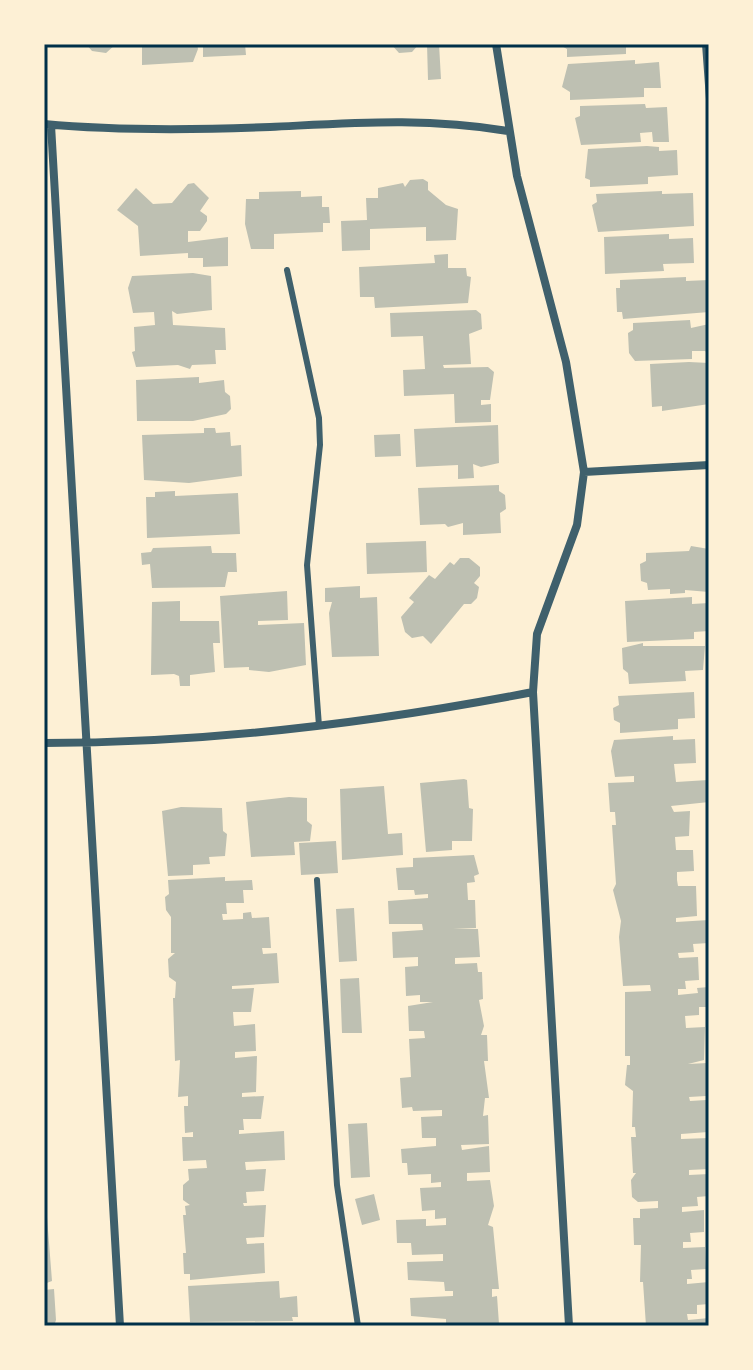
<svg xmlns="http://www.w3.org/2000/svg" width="753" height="1370" viewBox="0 0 753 1370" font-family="Barlow,sans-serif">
<rect width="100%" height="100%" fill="#fdf0d5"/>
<path fill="#bec0b2" d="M86,44H116L106,53L92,51Z
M142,44H197L198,49L193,62L142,65Z
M203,44H245L246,55L203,57Z
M391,44H419L412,52L399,53Z
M427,44H439L441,79L428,80Z
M558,44H626V54L567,57V49Z
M635,60V64L659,62L661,88H644V97L570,100V92L562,87L568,64Z
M645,104L646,108L667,107L669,142H653L652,132L640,133L641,142L581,145L575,118L580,116V106Z
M647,146L659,147V151L677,150L678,175L648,177V184L590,187V180L585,178L588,149Z
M423,179L428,182V190L446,205L458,209L456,240L426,241V227L370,229V250L342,251L341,221L367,220L366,198H378V188L403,183L405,187L410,180Z
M194,183L209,198L200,211L207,216V221L200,231H188V242L228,237V266L203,267V258H188V253L140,256L138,226L117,210L136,188L153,204L172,203L188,184Z
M301,191V197L322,196V207H329L330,223H323V232L274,234V249H251L245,224L246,199H259V192Z
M662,191V194L693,193L694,226L598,232L592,205L597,202L596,194Z
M669,234V239L693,238L694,263L663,264L664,271L605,274L604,237Z
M448,254V268H466L467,276L471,277L468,303L375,308L374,297H360L359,267L435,263L434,255Z
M193,273L211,276L212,310L177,314L172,311L173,325L225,328L226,350H215L216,364L192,365L190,369L178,365L136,367L132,352L135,351L134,327L155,325L154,312L133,313L128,288L132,276Z
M686,277V281L709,280V312L623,319L622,312H617L616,288H620V280Z
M476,310L481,314L482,329L469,334L471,364L443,365L444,368L488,367L494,372L490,400H481V405L491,404V422L455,423L454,394L404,396L403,370L425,369L423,336L391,337L390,313Z
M690,320L691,328L709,324V354L705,351H692V359L635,361L629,353L628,333L633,330V323Z
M689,362L709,363V404L662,411V406L652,407L650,364Z
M199,377V383L224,380L225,392L230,396L231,409L226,414L193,421H137L136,380Z
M498,425L499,463L481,467L473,464L474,478L458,479V465L416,467L414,429Z
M204,428H215L216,433L230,432L231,446L241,445L242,476L189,483L144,480L142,435L204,433Z
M400,434L401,456L375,457L374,435Z
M499,485V491L505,495L506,509L500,513L501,533L463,535V523L448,527L445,524L420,525L418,488Z
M175,491V496L238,493L240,534L147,538L146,497H155V492Z
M426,541L427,572L367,574L366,543Z
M211,546L212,553H236L237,572H228L225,587L152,588L150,564L142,565L141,553L151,552L153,548Z
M691,546L709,549V592L685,590V593L670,594V589L648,590L647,583L641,581L640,564L646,561V553L689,551Z
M460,558H469L480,567V576L474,583L479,587L477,598L471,604H464L431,644L423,636L412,638L405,632L401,617L414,602L409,598L429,575L435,579L450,562L454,565Z
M360,586V598L377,597L379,656L332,657L329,613L332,602H325V588Z
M287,591L288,620L258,621V625L304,623L306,665L269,672L249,670V667L224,668L220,596Z
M692,597V604L709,603V631L694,632V639L627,642L625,601Z
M180,601V621H219L220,643H213L215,672L190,675V686H180L179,676L174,674L151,675L152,602Z
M643,643V646H705L703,670L685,671L686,681L629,684L628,673L623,669L622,648Z
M694,692L695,718L678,719V729L620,733V723L614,720L613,708L619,705L618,696Z
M673,736V740L695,739L696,763L674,764L676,782L708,780L709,802L671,806L674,812L690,811L689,836L675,837L676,850H693L694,871L677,872V880L678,886H696L697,916L676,918V922L709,920V943L693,944L694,952L678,953L679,958L698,957L699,980L685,981L686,989H678V995L698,993L697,988L709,987V1007H699V1015L685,1016L686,1028L705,1027L704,1060L688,1064L707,1063L706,1096L689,1097L690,1101L706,1100L708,1132L681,1134V1139L709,1138V1169L689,1170V1175L709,1174V1196L697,1197L698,1206L682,1207V1212L704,1210V1232L690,1233L691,1242H683V1248L705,1247L706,1269L691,1270L692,1279H687V1284L709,1282V1304L697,1305V1314H687L688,1320L709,1318V1326H646L643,1282H640L641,1245H634L633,1218H640V1209L658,1208V1201L638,1202L632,1197L631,1180L636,1173H633L631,1137H636L635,1127H632L633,1091L625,1085L627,1065H630V1056H625V992L651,991L650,985L623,986L619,937L621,921L613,890L616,884L612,825H616L615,812H610L608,783L634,782V776L615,777L611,751L614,740Z
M464,779L467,780L469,808L473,809L472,841H452V850L426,852L420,783Z
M384,786L388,834L402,833L403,855L342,860L340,789Z
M289,797L307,798V821L312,825L310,841L294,842L295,855L251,857L246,802Z
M181,807L222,808L223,831L227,834L225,856L209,857L210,864L193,865V875L168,876L162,811Z
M336,841L338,873L301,875L299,843Z
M474,855L479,874L474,876L475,882L467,883L468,900H475L476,928L453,929H478L480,957L455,958V964L477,963L478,972H482L483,999L479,1000L484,1026L481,1035H487L488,1061H484L489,1098H485L483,1116L488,1115L489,1144L461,1145L462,1150L489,1146L490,1172L467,1173V1181L490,1180L494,1206L488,1225L493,1227L499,1289H492V1297L497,1296L499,1324L446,1326V1319L411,1316L410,1298L453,1296V1291H445L444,1282L408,1280L407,1262L443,1261V1254L412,1255L411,1243H397L396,1220L426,1219V1226L446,1225V1218L435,1219V1210L422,1211L420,1188L441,1187V1182L431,1183V1174L408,1175L407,1163H402L401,1149L436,1146V1138H422L421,1117L442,1116V1110L413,1111L412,1107L402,1108L400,1078L411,1077L409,1039L425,1038L424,1031H409L408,1006L433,1002H420V995L406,996L405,967L418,966V957L393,958L392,932L423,930L422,924H389L388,901L428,898V894L415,895L414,890H398L396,868L413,867V858Z
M225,877V881L252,880L253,890H243L244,903H226L227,914H222L223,920L243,919V913L251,912L252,918L269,917L271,948H262L263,954L277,953L279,983L232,986V989L254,988L251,1012H233L234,1026L255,1024L256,1051L235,1052V1058L257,1056L256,1092L242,1093V1097L264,1096L261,1119H243L244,1130H239V1134L284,1131L285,1160L245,1162L246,1170L266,1169L264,1191L246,1192L247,1203H243L244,1206L266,1205L264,1237L246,1238L247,1244L264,1243L265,1273L190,1280V1274H184L183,1253H186L183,1215H186L185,1206L190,1205L183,1200V1185L189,1180L188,1169L207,1168L206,1160L183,1161L182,1137H193V1132L185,1133L184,1106H188V1096L178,1097L180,1060L175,1061L173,998H175L176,982L169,977L168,959L175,953H171V917L166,910L165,897L169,894L168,880Z
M354,908L357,961L339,962L336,909Z
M359,978L362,1033H342L340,979Z
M367,1123L370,1177L351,1178L348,1124Z
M374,1194L380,1220L362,1225L355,1199Z
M44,1217H47L52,1281L44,1284Z
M279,1281L280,1298L297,1296L298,1317H292L293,1321L190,1322L188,1286Z
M54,1289L56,1320L54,1326H44V1290Z"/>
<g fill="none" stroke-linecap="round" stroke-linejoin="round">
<path stroke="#3f606c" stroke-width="6" d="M705,44L709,99
M287,270L319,418L320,445L307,565L319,726
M317,880L337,1185L358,1326"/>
<path stroke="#3f606c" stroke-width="8" d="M496,44L517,176L566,362L584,472L577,525L537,634L533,692L569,1326
M44,124C119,131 195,130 270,127C353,123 425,117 508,131
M51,125L120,1326
M584,472L709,465
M44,743C208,743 372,723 533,692"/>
</g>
<rect width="753" height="1370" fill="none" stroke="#fdf0d5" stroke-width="92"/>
<rect x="46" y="46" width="661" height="1278" fill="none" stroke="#003049" stroke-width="3"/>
</svg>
